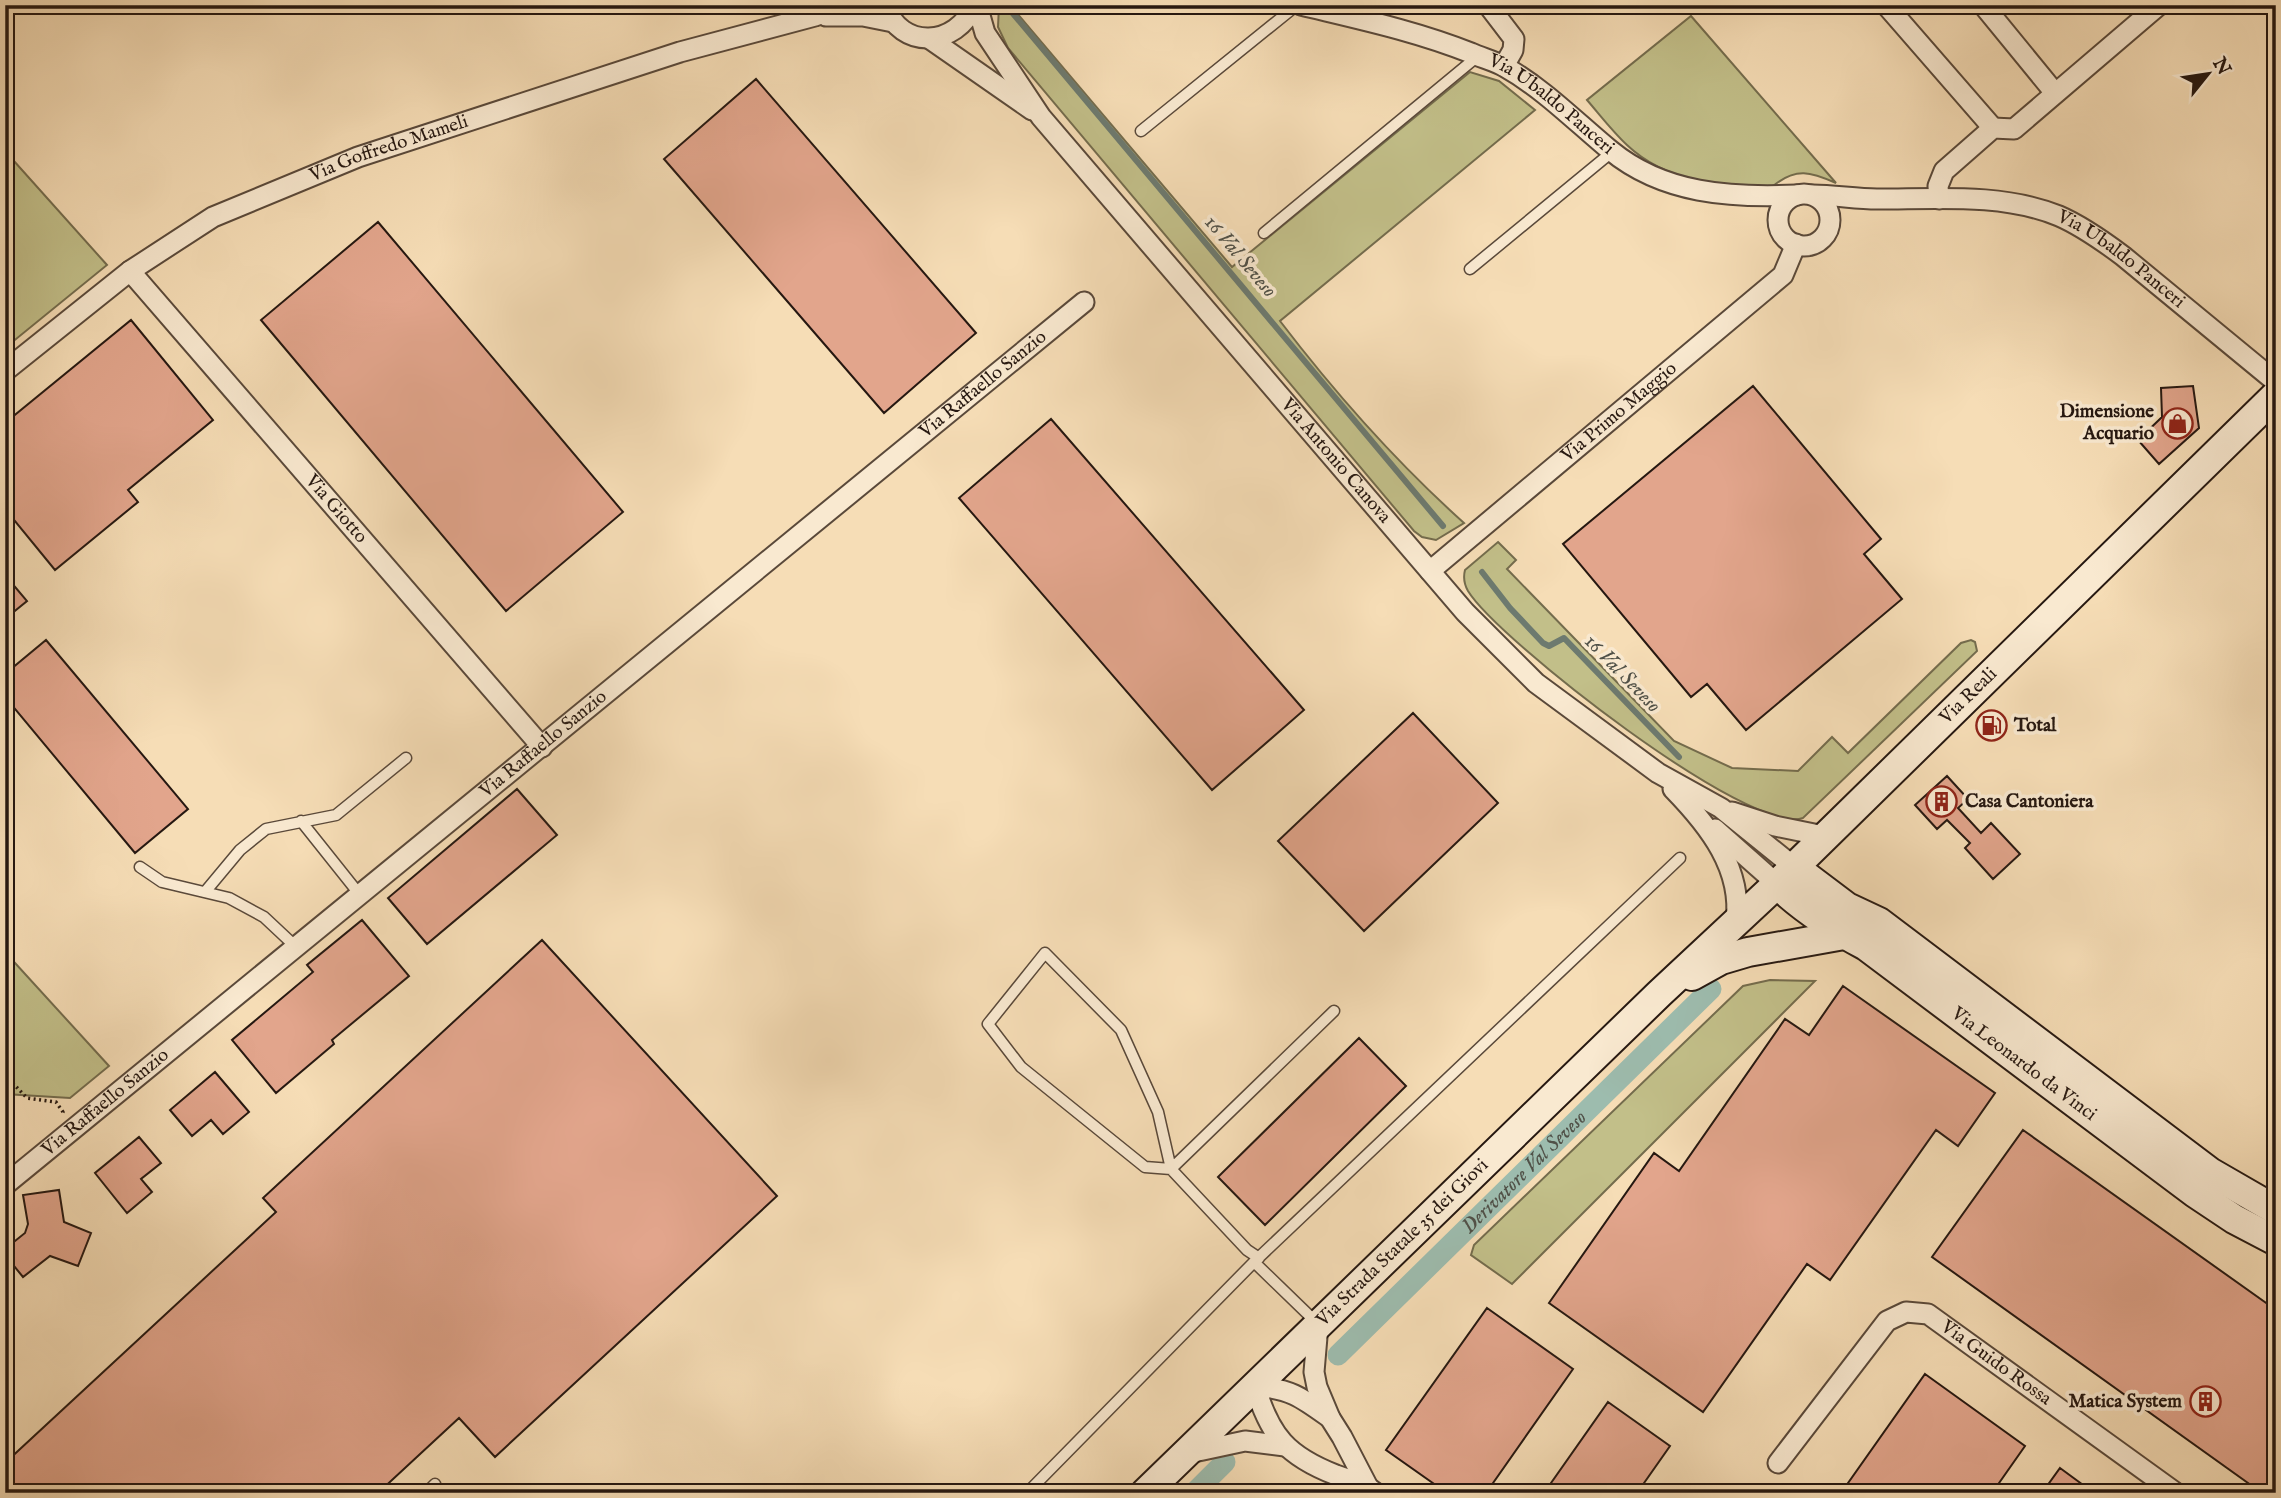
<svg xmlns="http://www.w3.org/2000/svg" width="2281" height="1498" viewBox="0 0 2281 1498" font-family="'IM FELL English',serif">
<rect width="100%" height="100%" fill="#f6ddb6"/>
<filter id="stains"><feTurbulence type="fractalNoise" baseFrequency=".00286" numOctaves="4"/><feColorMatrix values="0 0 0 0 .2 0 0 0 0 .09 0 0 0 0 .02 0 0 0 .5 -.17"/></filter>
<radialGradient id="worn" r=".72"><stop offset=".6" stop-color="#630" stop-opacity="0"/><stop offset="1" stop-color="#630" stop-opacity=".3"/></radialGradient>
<path fill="#c2bf89" stroke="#746c4d" stroke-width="2" d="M999,5H1010L1232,267L1470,72L1499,81L1535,110L1280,321C1335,393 1396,462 1464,523L1436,540L1422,537L1414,531L1008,48L998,27Z
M1691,16L1836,183C1811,172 1796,167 1773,186C1721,186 1667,183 1627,145C1612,131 1600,115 1587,100Z
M5,151L107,265L5,348Z
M1498,542L1516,560L1507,569L1674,741L1732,768L1798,771L1832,737L1848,753L1961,643L1971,640L1975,642L1977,651L1803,818C1751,837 1498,640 1468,591C1464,584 1463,578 1465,570Z
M5,952L109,1066L70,1098L5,1094Z
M1770,980L1815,981L1512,1284L1471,1255L1474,1245L1743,986Z"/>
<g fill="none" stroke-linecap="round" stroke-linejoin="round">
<path stroke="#6d7a6f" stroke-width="6" d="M1010,10L1443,526
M1482,572L1510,608L1543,643L1549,646L1564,638L1679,757"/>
<g stroke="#9dbcae" stroke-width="21">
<path id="s1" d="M1338,1355L1711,989"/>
<path d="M1194,1493L1225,1462"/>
</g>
</g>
<path fill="#e2a58c" stroke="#261811" stroke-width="2" d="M756,79L976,333L884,413L664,159Z
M378,222L623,512L506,611L261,320Z
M131,320L213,420L128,490L138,502L55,570L5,509V423Z
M1753,386L1881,539L1864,554L1902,599L1746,730L1707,684L1691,697L1563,544Z
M2193,386L2199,428L2159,464L2138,440L2162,417L2161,388Z
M1051,419L1304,710L1212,790L959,498Z
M5,575L27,601L5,619Z
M46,640L188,809L135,853L5,697V674Z
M1413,713L1498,803L1364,931L1278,841Z
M1947,776L1968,799L1958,808L1981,833L1991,823L2020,854L1993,879L1965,848L1970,843L1947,820L1937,829L1915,805Z
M517,789L557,835L427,944L388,898Z
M362,920L409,976L332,1040L334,1044L276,1093L232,1040L313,972L307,965Z
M542,940L777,1196L495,1457L459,1418L378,1493H5V1463L276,1212L263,1198Z
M1843,986L1995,1093L1958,1146L1936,1130L1830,1280L1807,1264L1703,1412L1549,1303L1654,1153L1679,1171L1785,1019L1809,1035Z
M1359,1038L1406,1086L1265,1225L1218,1177Z
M215,1072L249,1112L223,1134L211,1120L192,1136L170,1110Z
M2023,1130L2276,1310V1493H2262L1932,1257Z
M139,1137L161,1163L141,1179L152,1192L127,1213L95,1173Z
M59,1190L64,1222L91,1233L78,1266L50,1256L23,1277L5,1255V1249L25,1233L28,1224L23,1195Z
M1487,1308L1573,1369L1486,1493H1447L1386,1450Z
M1925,1374L2025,1446L1992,1493H1841Z
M1608,1402L1670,1446L1637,1493H1544Z
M2060,1468L2094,1493H2042Z"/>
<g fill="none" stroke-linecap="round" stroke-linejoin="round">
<defs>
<path id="lane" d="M1141,131L1297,5
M1264,233L1478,56
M1470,269L1612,152
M301,821L360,895
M140,867L162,882L229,898L264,917L296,947
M205,892L240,850L266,829L336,815L406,758
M1259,1258L1247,1250L1171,1169L1145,1167L1021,1067L988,1024L1045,953L1121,1030L1158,1112L1171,1169L1334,1011
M1254,1262L1318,1324
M426,1493L435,1484
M1027,1493L1254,1262L1680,858"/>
<g id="street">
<path d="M885,5C900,51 957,47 974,5"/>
<path id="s2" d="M977,5L985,33L1041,117L1465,612L1536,683L1658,773L1721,808L1794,867"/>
<path id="s3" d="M1301,5C1359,19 1416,31 1471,53C1482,58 1495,61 1505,67C1544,89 1576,122 1610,150C1663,194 1731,198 1797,195"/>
<path d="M1488,5L1514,39L1513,50L1504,66"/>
<path d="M1886,5L1993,128"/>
<path d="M1983,5L2055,93"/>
<path d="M826,16H863L893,22"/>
<path d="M930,39L1032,110"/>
<circle cx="1804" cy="220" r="26"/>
<path id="s4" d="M1813,195C1834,195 1856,199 1877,199C1936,199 2003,193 2059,216C2082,226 2103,241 2123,256L2276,382"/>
<path d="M1939,199L1938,186L1944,171L1993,128L2014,129L2159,5"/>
<path id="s5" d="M130,271L542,747"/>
<path id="s6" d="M5,371L130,271L213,217L358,157L680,52L815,16L845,5"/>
<path id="s7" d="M1430,571L1783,275L1796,244"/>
<path d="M1673,789C1709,826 1743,869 1736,922"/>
<path d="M1732,812L1775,826L1824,836"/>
<path d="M1715,829L1777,884"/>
<path id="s8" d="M5,1185L1084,302"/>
<path d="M1318,1325L1314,1372L1317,1387L1330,1418L1342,1437L1368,1487"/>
<path d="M1330,1418C1301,1397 1291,1389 1255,1386C1270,1436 1287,1456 1336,1475C1350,1480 1364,1483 1376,1493"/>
<path d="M1189,1453L1245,1441L1285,1446"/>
<path id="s9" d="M1778,1463L1887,1321L1906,1312L1928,1314L2176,1493"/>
</g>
<g id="secondary">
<path d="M1794,867L1847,907L1879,922L2210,1172L2276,1210"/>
<path id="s10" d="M1777,884C1803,909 1834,929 1866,946L2195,1193L2234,1219L2276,1241"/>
<path d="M1692,976L1721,960L1748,952L1844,935"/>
<path id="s11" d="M1145,1493L1659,994L1777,884L2276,395"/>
</g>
</defs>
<use href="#lane" stroke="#5a493a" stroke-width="13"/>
<use href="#street" stroke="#5a493a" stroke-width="23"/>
<use href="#secondary" stroke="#261811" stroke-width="32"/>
<path stroke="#261811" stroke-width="3.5" stroke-dasharray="2 3.5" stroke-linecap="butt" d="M5,1075L27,1098L56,1102L63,1112L62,1113"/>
<use href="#lane" stroke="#f9e9d0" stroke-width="10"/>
<use href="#street" stroke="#f9e9d0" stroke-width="19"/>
<use href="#secondary" stroke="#f9e9d0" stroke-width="28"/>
</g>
<defs>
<symbol id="shop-ring" viewBox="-11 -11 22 22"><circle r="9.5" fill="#f9e9d0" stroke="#8f2418" stroke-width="1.5"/><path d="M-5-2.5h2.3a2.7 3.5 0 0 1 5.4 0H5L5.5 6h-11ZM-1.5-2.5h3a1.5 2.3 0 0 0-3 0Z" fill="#8f2418"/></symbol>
<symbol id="fuel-ring" viewBox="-11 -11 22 22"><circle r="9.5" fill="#f9e9d0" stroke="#8f2418" stroke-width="1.5"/><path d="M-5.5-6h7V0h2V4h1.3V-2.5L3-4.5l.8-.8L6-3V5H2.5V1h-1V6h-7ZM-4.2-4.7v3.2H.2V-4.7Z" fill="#8f2418"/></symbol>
<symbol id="building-ring" viewBox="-11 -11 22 22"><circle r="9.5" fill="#f9e9d0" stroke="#8f2418" stroke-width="1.5"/><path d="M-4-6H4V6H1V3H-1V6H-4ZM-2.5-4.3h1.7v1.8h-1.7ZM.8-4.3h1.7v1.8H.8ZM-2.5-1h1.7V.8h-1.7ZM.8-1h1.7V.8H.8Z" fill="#8f2418"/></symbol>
</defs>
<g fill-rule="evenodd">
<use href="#shop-ring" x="2160" y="406" width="35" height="35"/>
<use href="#fuel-ring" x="1974" y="708" width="35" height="35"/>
<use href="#building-ring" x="1924" y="784" width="35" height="35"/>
<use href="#building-ring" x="2188" y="1384" width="35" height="35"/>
</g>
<g text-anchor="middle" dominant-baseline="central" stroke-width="7" stroke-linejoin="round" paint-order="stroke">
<g font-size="19" fill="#261811" stroke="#f9e9d0">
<text stroke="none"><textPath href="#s3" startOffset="273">Via Ubaldo Panceri</textPath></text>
<text stroke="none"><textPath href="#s6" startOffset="448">Via Goffredo Mameli</textPath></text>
<text stroke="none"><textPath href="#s4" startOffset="324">Via Ubaldo Panceri</textPath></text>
<text stroke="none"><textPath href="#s8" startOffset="1264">Via Raffaello Sanzio</textPath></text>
<text stroke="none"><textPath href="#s7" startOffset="247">Via Primo Maggio</textPath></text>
<text stroke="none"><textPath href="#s2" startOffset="583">Via Antonio Canova</textPath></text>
<text stroke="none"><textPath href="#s5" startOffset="315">Via Giotto</textPath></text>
<text stroke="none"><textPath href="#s11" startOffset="1146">Via Reali</textPath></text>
<text stroke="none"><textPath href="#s8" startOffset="696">Via Raffaello Sanzio</textPath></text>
<text stroke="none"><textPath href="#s10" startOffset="306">Via Leonardo da Vinci</textPath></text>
<text stroke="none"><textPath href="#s8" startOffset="130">Via Raffaello Sanzio</textPath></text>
<text stroke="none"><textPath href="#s11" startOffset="359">Via Strada Statale 35 dei Giovi</textPath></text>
<text stroke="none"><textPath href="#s9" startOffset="306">Via Guido Rossa</textPath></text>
</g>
<g font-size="19" font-weight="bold" fill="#261811" stroke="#f9e9d0" text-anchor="end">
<text x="2154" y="412">Dimensione<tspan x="2154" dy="22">Acquario</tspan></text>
<text x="2014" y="726" text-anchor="start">Total</text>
<text x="1965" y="802" text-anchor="start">Casa Cantoniera</text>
<text x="2182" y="1402">Matica System</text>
</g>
<g font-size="21" font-style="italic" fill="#505148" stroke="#f9e9d0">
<text transform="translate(1240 257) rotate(50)">16 Val Seveso</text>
<text transform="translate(1622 674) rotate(46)">16 Val Seveso</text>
<text stroke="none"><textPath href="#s1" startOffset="261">Derivatore Val Seveso</textPath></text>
</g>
</g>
<rect width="2281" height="1498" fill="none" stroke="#f6ddb6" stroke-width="28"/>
<rect x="7" y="7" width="2267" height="1484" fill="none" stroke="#261811" stroke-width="3.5"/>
<rect x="14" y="14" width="2253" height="1470" fill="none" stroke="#261811" stroke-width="2"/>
<g transform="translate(2208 74) rotate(60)" stroke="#f9e9d0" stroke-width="5" paint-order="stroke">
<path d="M0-5L12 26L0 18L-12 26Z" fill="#261811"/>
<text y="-10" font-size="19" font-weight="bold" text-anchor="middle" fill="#261811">N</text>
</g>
<rect width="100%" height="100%" filter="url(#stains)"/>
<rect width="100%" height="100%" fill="url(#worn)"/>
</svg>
